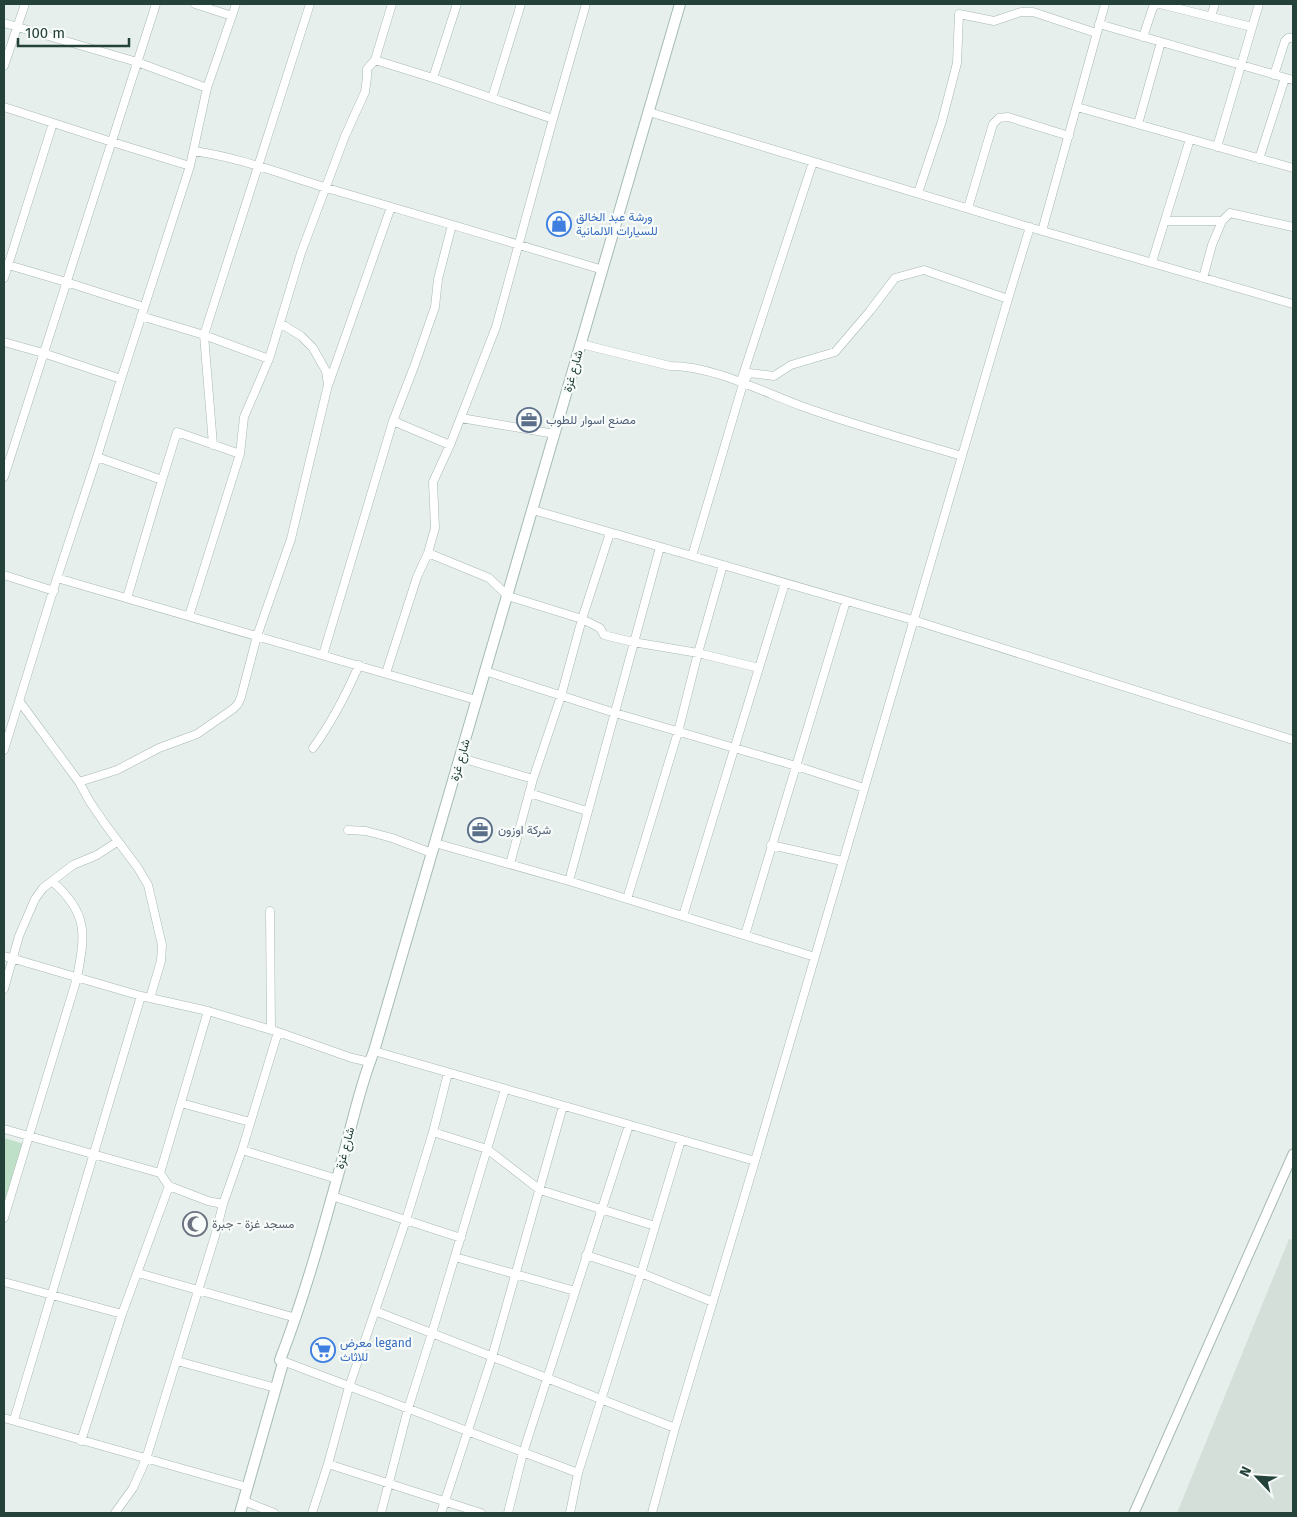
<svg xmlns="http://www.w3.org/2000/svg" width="1297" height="1517" viewBox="0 0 1297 1517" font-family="'Fira Sans',Vazirmatn,sans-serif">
<rect width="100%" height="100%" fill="#e6efeb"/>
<path fill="#d4dfda" d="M1289,1239L1293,1240V1513H1177Z"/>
<path fill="#bfe0c8" d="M4,1138L24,1144L4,1209Z"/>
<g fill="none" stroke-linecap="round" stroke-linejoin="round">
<defs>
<path id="minor" d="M195,4L232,16
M1160,4L1252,27
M1211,16L1215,4
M4,23L137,62L207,88
M1099,24L1293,80
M1143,37L1153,7L1157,4
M375,60L433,78L553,119
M4,66L25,4
M1274,75L1285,41L1288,38H1293
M433,78L457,4
M492,98L521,4
M4,107L112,142L190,166
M1077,107L1293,168
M649,112L1022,225L1293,304
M1138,124L1161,42
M1217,147L1259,4
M194,151C243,158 289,177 337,191C426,217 514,243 603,270
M1259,159L1285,78
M918,193L942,121L957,63L959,14L994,21L1021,12H1033L1096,33
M968,208L993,124L999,118L1008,117L1069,136
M1165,221H1222
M1042,231L1105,4
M1152,262L1190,139
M5,264L66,282L144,307
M4,278L53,123
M1203,278L1212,245L1222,221L1230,213L1293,227
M141,316L204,335L269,359L301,253L345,136L365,92L367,77V69L375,60L392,4
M4,342L43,353L121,379
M581,344L670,366C713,366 761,391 801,406C854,425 908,440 962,456
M741,381L813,162
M329,383L391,207
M461,418L555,434
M393,421L450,445
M213,445L204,335L310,4
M240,454L244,417L269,359
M97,457L162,480L177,432L240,454L189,616
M4,477L156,4
M533,510L913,620L1293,740
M428,553L489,578L508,596L582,619L600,628L604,635L633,642L698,653L759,668
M692,556L743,384L749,373L774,376L791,365L835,352L870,311L895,278L924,270L1008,299
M4,575L54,591
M57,578L476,700
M127,598L162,480
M323,655L393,421L414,367L435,307L438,279L452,225
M485,671L615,713L796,766L864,788
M386,673L417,577L428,553L435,528L433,482L450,445L496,327L553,119L586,4
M20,702L79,782L90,802L105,824L138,868L148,885L162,945L161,961L150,998
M313,748C332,722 346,695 359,665
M4,750L57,578L97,457L121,379L190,166L207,88L236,4
M461,758L533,779
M79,782L117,770L159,748L197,734L233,709L238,704L241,697L257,636L291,539L328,385L326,371L313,348L301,336L280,323
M529,793L587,811
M348,830L366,831L392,838L432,853
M435,843L569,881L815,957
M771,845L842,861
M510,864L533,779L561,696L582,619L610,533
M569,881L660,547
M627,899L678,732L698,653L723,565
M270,911L271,1030
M683,916L785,583
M745,935L846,601
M4,956L141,996L208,1011L278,1032L352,1058L370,1062
M4,989L19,936L35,899L43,888L73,865L97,855L117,842
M374,1051L755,1161
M181,1103L250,1122
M4,1129L160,1173
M433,1132L487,1149L540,1190L655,1226
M242,1150L337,1179
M169,1186L208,1201L223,1204
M332,1196L461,1238
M4,1218L77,978C85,935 89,914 53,882
M586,1255L641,1273L713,1302
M455,1257L575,1291
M138,1273L296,1318
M4,1282L122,1314
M375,1311L675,1428
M280,1360L578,1473
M177,1361L276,1388
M4,1418L247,1487
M14,1420L141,996
M81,1441L122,1314L169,1186L160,1173L208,1011
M328,1464L481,1513
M244,1501L274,1513
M115,1513L133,1488L146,1459L215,1236L223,1204L242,1150L278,1032
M312,1513L328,1464L349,1387L406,1220L433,1132L448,1073
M381,1513L408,1409L432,1333L505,1089
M441,1513L492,1357L563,1106
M508,1513L523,1453L629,1125
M570,1513L578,1473L641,1273L681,1140
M652,1513L675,1428L755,1161L1008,299L1030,227"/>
<path id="tertiary" d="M1134,1513L1293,1154"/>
<path id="secondary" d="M240,1513L283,1363L280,1360C304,1298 322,1233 340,1168C351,1129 359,1088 374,1051L680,4"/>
</defs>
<use href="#minor" stroke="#a8b8b2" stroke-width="9"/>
<use href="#tertiary" stroke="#a8b8b2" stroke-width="11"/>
<use href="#secondary" stroke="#a4bbb3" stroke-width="12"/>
<use href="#minor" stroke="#fff" stroke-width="8"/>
<use href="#tertiary" stroke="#fff" stroke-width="9"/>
<use href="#secondary" stroke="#fff" stroke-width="10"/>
</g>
<defs>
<symbol id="shop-ring" viewBox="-11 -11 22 22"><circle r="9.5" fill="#f7fbf9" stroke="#3f7fe0" stroke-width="1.5"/><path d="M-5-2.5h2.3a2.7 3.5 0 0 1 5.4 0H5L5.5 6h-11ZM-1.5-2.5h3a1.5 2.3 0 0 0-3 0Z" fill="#3f7fe0"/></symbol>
<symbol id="office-ring" viewBox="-11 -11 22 22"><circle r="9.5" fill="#f7fbf9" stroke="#5c6f8a" stroke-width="1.5"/><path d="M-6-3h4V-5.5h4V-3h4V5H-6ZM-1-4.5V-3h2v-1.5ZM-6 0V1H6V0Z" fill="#5c6f8a"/></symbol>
<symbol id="mosque-ring" viewBox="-11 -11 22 22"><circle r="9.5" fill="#f7fbf9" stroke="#6b7280" stroke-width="1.5"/><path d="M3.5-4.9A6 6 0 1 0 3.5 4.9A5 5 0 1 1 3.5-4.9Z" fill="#6b7280"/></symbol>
<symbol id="supermarket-ring" viewBox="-11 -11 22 22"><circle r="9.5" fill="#f7fbf9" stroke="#3f7fe0" stroke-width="1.5"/><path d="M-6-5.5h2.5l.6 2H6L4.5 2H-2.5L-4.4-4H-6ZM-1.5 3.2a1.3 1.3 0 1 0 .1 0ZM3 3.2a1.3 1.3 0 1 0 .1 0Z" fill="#3f7fe0"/></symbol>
</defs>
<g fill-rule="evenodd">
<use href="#shop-ring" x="545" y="210" width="28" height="28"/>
<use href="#office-ring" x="515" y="406" width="28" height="28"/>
<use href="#office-ring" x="466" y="816" width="28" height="28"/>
<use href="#mosque-ring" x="181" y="1210" width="28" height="28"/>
<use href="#supermarket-ring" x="309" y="1336" width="28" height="28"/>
</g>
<g text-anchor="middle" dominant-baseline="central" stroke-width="4.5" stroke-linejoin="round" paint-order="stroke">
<g font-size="12" fill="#366cbe" stroke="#f7fbf9" text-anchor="start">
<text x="576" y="217">ورشة عبد الخالق<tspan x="576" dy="14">للسيارات الالمانية</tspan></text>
<text x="340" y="1343">معرض legand<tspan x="340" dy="14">للاثاث</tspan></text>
</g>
<g font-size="12" fill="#24423a" stroke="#f7fbf9">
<text transform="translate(573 371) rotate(-74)">شارع غزة</text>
<text transform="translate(460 760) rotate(-74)">شارع غزة</text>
<text transform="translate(345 1148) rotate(-75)">شارع غزة</text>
</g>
<g font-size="12" fill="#4e5e75" stroke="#f7fbf9" text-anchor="start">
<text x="546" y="420">مصنع اسوار للطوب</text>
<text x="498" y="830">شركة اوزون</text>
</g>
<g font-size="12" fill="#5b616d" stroke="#f7fbf9" text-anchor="start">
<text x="212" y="1224">مسجد غزة - جبرة</text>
</g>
</g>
<rect width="1297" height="1517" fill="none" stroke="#24423a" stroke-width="10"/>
<g transform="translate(1257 1477) rotate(295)" stroke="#f7fbf9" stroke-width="4" paint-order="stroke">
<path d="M0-4L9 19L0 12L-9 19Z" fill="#24423a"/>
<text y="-8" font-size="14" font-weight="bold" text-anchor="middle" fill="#24423a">N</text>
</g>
<path d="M18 38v8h111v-8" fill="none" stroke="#24423a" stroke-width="2.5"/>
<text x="25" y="38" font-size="15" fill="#24423a" stroke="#f7fbf9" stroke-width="4" paint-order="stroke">100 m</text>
</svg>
